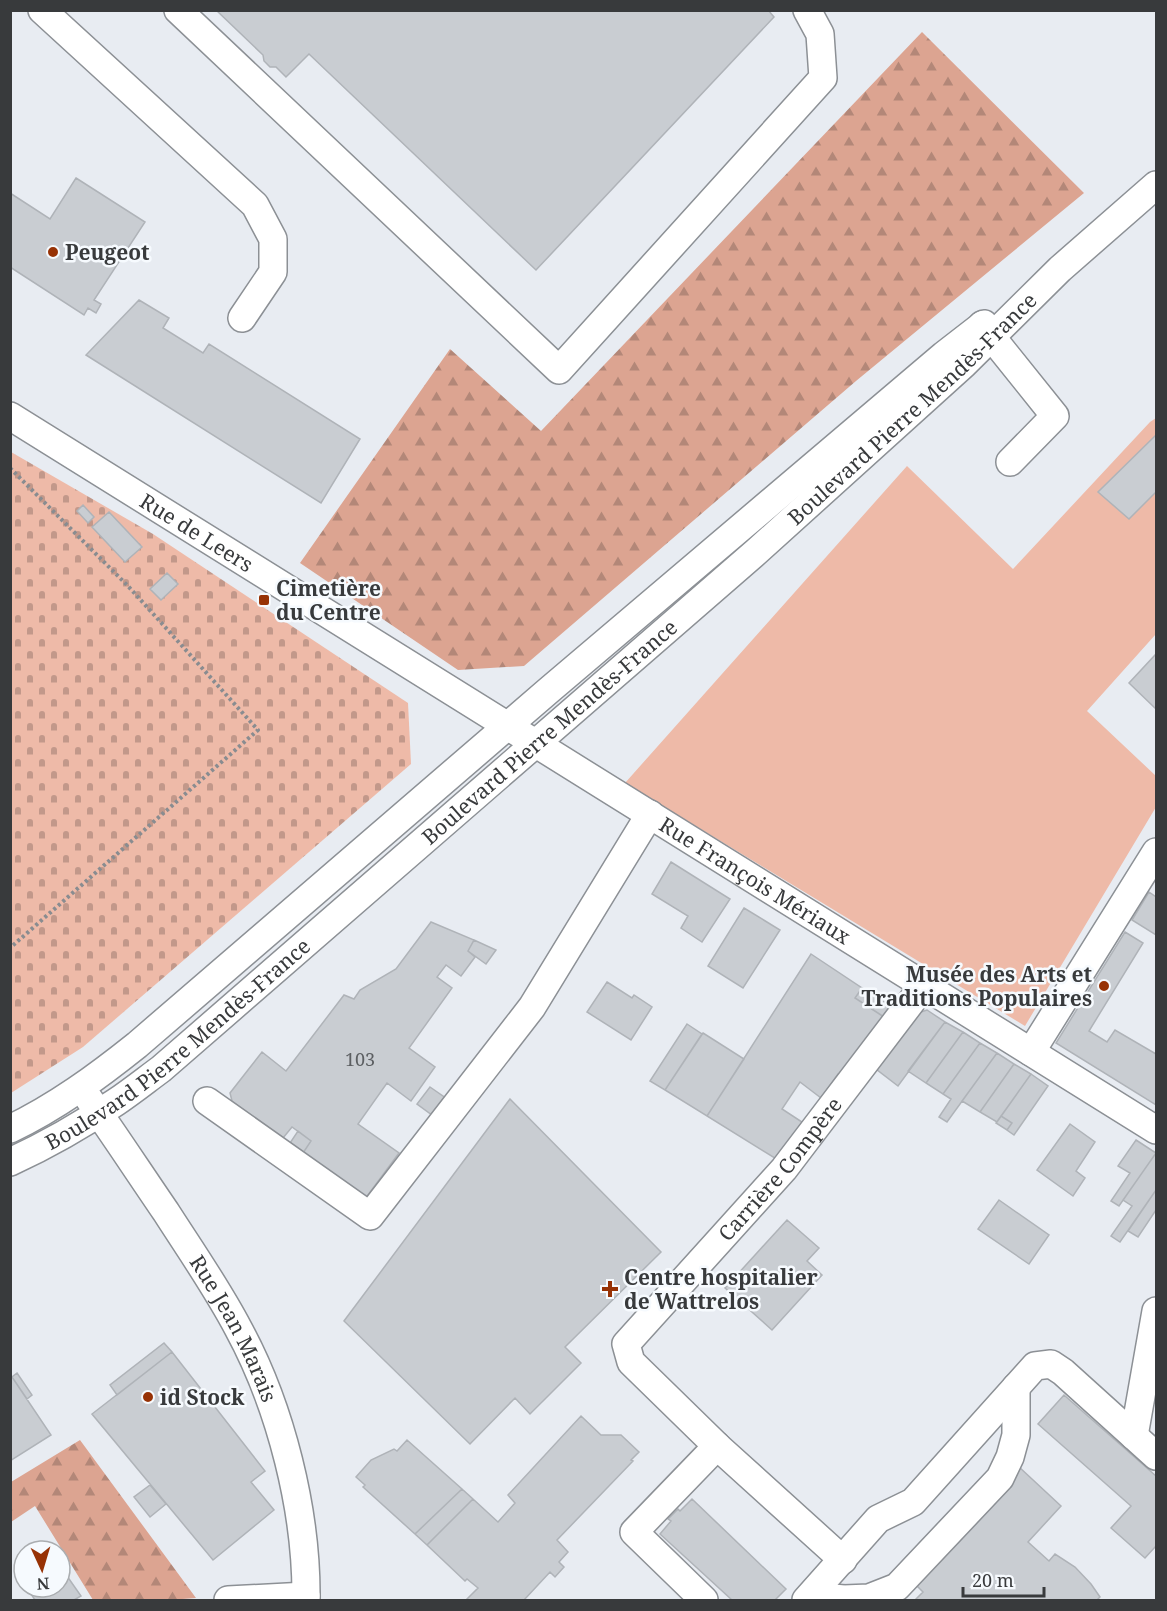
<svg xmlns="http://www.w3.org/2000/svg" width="1167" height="1611" viewBox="0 0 1167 1611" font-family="'Noto Serif',serif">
<defs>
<pattern id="forest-firs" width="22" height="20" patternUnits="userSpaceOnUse" patternTransform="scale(1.5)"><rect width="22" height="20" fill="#dca491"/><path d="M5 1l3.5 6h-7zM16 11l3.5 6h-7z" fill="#b38778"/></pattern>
<pattern id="cemetery-stones" width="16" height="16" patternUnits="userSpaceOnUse" patternTransform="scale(1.5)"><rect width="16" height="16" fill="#eebaa8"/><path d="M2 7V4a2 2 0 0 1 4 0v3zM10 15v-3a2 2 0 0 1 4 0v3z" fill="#c2988a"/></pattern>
</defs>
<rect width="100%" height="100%" fill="#e8ecf2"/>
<path fill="#eebaa8" d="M1156,418V634L1087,711L1156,776V807L1025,1026L625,783L907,466L1013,569L1150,422Z"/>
<path fill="url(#forest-firs)" d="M922,32L1084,193L856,381L524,666L458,670L300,563L450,349L541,431Z
M80,1440L196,1598L169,1600H93L35,1506L11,1522V1482Z"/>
<path fill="url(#cemetery-stones)" d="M11,452L153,534L408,703L411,764L83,1047L11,1093Z"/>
<path fill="#c9cdd2" stroke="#afb3b8" stroke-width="1.5" d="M216,10H768L774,17L536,270L309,54L286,77L276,67H270L264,61L263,55Z
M76,178L145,222L94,300L101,304L96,313L88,308L84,315L10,267V193L50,219Z
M139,300L169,318L163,328L203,353L209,344L360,439L321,503L86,355Z
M1156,435V492L1129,519L1098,492Z
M83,505L94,517L88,523L77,511Z
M109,512L142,547L125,562L92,527Z
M167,573L178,584L161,600L150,589Z
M1156,654V709L1129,683Z
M671,862L730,899L702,942L681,928L688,916L652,894Z
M1149,892L1156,897V935L1132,920Z
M744,908L780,930L743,988L708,966Z
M431,922L474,940L468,951L475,957L461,976L446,965L437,977L452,988L409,1048L435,1067L411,1101L387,1083L358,1124L399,1153L365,1199L303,1153L311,1141L292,1127L283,1138L232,1101L230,1093L262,1052L286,1071L344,995L354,999L360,990L396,969Z
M1125,932L1143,943L1089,1031L1107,1042L1115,1030L1156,1054V1105L1056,1043Z
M474,940L496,950L486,964L468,951Z
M811,954L862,988L855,998L884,1017L841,1076L838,1074L821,1098L800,1082L782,1109L805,1124L778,1160L707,1116Z
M607,982L632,998L634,995L652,1007L631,1040L587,1012Z
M862,988L891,1006L884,1017L855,998Z
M927,1010L945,1022L898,1086L876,1069L918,1013Z
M945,1022L963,1032L926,1083L908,1071Z
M687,1024L702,1034L665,1090L650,1081Z
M963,1032L980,1043L943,1094L926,1083Z
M703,1033L744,1059L707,1116L665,1090Z
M980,1043L997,1053L947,1122L939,1117L951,1099L943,1094Z
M997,1053L1014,1064L980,1112L962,1101Z
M1014,1064L1031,1074L997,1122L980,1112Z
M1031,1074L1048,1086L1014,1135L1007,1130L1012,1123L1001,1116Z
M430,1087L450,1101L436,1118L417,1104Z
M510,1099L661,1252L565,1347L581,1363L530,1414L515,1398L470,1444L344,1321Z
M1001,1116L1012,1123L1007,1130L996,1123Z
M1070,1124L1095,1142L1076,1171L1085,1178L1073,1196L1037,1170Z
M298,1131L311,1141L303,1153L290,1143Z
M1136,1140L1156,1153L1119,1206L1111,1201L1130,1173L1118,1166Z
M1156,1153V1190L1120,1242L1111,1236L1132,1206L1123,1200Z
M1156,1190V1210L1138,1237L1128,1231Z
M999,1200L1049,1235L1029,1264L978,1229Z
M787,1220L819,1248L807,1261L822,1275L772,1330L725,1288Z
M164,1343L172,1352L117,1395L110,1385Z
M172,1352L265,1471L251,1482L274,1510L213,1560L92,1414Z
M17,1373L32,1395L27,1399L12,1377Z
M10,1377H12L51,1435L10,1461Z
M1064,1395L1156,1476V1546L1145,1558L1111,1528L1131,1506L1038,1424Z
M581,1416L601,1435H621L639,1452L631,1460L633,1461L557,1540L568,1552L559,1562L564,1567L555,1577L550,1572L524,1600H466L478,1588L467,1579L465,1581L427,1545L473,1499L498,1522L515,1503L508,1495Z
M407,1440L462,1489L415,1534L363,1487L365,1485L356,1477L371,1460L394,1449L397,1451Z
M1018,1466L1061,1506L1028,1542L1049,1561L1055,1554L1075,1567L1091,1584L1100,1597L1097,1600H915L923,1592L911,1580Z
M150,1485L166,1504L150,1517L134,1497Z
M462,1489L473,1499L427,1545L415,1534Z
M692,1499L786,1589L776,1599L777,1600H732L660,1534L671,1521L668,1519L678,1509L680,1511Z
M60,1566L81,1596L74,1600H35L27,1588L60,1587Z"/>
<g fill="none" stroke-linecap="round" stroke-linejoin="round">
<defs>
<g id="minor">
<path d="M42,10L255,205L273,239V272L242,318"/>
<path d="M178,10L559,370L823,78L820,34L807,10"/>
<path d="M982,325L1055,416L1010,462"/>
<path id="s1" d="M10,416L1156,1130"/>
<path d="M1031,1052L1156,852"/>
<path id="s2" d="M89,1099C115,1136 140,1174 166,1212C191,1251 217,1288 238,1328C281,1407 307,1511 306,1600"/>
<path d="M207,1101L370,1216L532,1007L650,814"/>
<path d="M10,1129C56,1107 97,1077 137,1045L548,691L944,355L984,324"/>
<path id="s3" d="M10,1162C47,1145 82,1125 116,1102C131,1092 146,1080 161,1069L756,552L964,364L1060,269L1156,185"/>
<path d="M1134,1436L1156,1311"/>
<path id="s4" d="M843,1560L717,1446L631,1362L626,1344L784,1169L924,985"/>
<path d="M811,1596L844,1599L869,1598L897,1587L1000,1478L1010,1457L1016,1435V1387"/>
<path d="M228,1600L306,1596"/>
<path d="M704,1600L634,1532L717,1446"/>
<path d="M806,1600L878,1519L913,1502L1035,1366L1051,1364L1063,1372L1156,1456"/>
</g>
</defs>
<use href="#minor" stroke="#8c9095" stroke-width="30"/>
<path stroke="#898c90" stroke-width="4" stroke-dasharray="3 3" stroke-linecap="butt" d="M10,468L128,586L258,730L10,948"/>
<use href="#minor" stroke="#fff" stroke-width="27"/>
</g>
<g fill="#973205" stroke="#f6fafe" stroke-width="2">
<circle cx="53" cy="252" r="6"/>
<rect x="258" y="594" width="12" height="12" rx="3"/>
<circle cx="1104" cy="986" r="6"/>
<path d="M607 1280h6v6h6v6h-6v6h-6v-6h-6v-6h6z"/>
<circle cx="148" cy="1397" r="6"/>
</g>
<g text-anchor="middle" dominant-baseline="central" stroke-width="5" stroke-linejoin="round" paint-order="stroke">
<g font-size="18" fill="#5c5f62">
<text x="360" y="1059">103</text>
</g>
<g font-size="21" font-weight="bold" fill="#383a3c" stroke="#f6fafe" text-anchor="start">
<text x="65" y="252">Peugeot</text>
<text x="276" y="588">Cimetière<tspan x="276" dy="24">du Centre</tspan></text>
<text x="1092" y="974" text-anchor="end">Musée des Arts et<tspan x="1092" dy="24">Traditions Populaires</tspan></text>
<text x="624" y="1277">Centre hospitalier<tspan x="624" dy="24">de Wattrelos</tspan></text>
<text x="160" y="1397">id Stock</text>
</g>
<g font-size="21" fill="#383a3c" stroke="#f6fafe">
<text stroke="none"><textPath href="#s3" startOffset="1178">Boulevard Pierre Mendès-France</textPath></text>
<text stroke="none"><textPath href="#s1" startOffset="220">Rue de Leers</textPath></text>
<text stroke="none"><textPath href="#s3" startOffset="692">Boulevard Pierre Mendès-France</textPath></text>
<text stroke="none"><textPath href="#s1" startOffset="878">Rue François Mériaux</textPath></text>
<text stroke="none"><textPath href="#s3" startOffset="206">Boulevard Pierre Mendès-France</textPath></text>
<text stroke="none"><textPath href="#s4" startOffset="542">Carrière Compère</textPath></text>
<text stroke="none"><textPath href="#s2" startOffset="272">Rue Jean Marais</textPath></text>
</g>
</g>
<rect width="1167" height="1611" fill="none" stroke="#383a3c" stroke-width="24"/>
<g transform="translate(42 1569) rotate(176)"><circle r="28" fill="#f6fafe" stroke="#aaadb0" stroke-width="1.5"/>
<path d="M0-4.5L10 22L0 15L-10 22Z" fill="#973205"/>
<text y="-9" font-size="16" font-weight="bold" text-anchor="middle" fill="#383a3c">N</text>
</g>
<path d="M963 1587v9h81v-9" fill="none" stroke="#383a3c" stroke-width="3"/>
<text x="972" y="1587" font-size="18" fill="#383a3c" stroke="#f6fafe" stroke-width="4.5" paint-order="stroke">20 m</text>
</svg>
